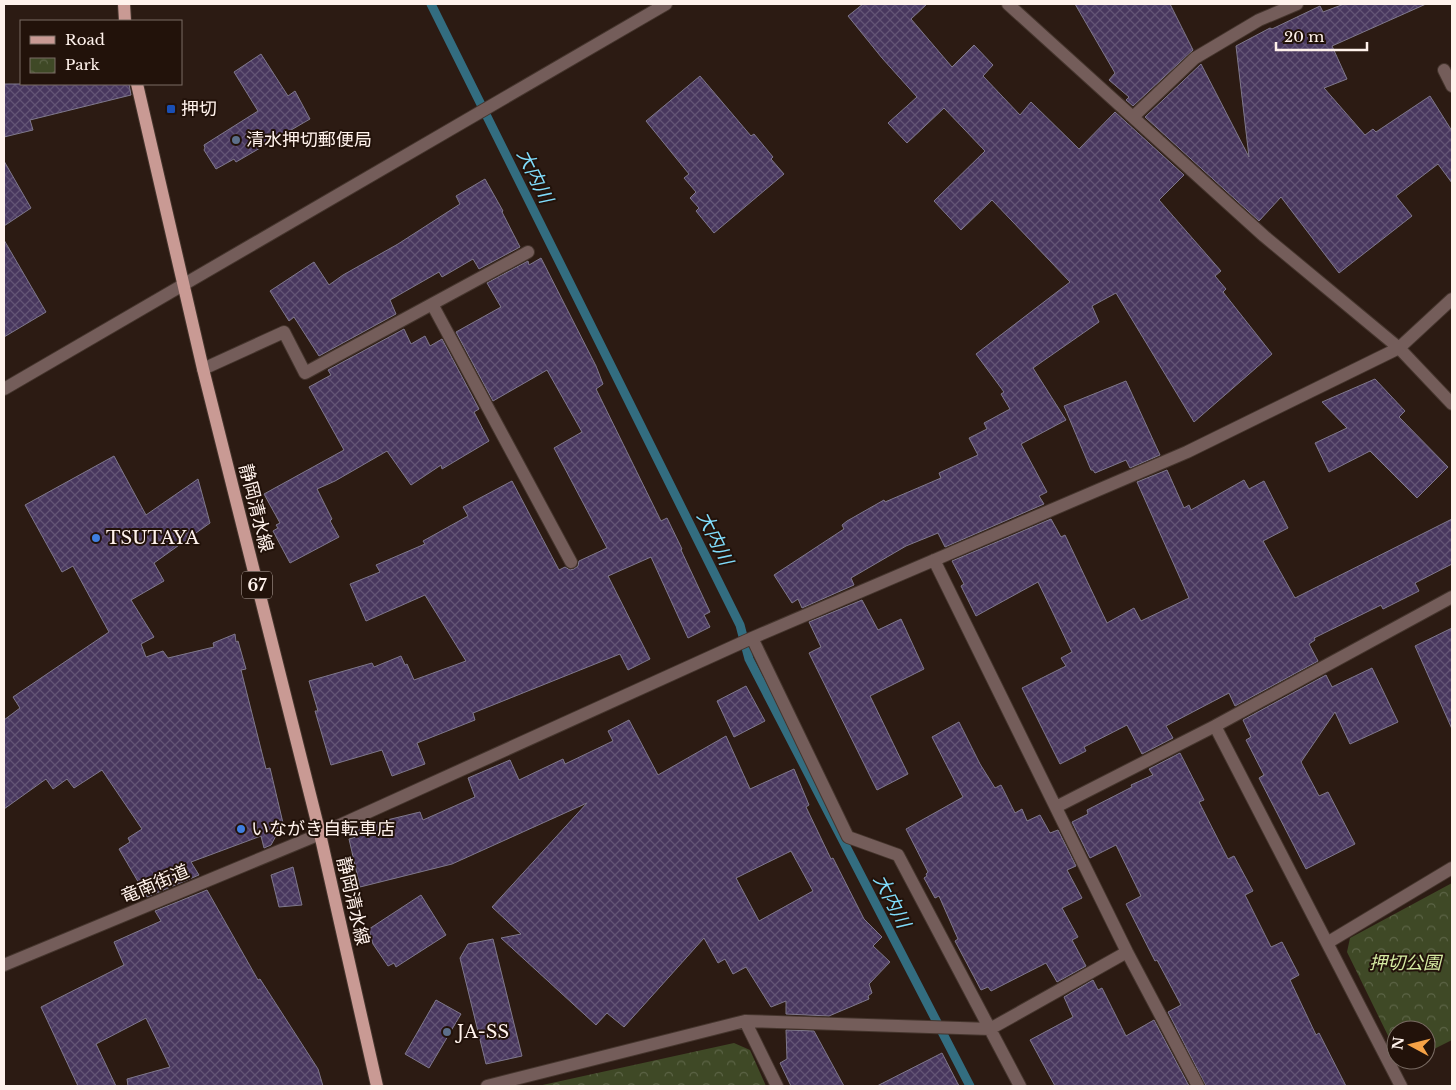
<svg xmlns="http://www.w3.org/2000/svg" width="1456" height="1090" viewBox="0 0 1456 1090" font-family="'Libre Baskerville','Noto Sans JP',serif">
<defs>
<pattern id="park-crowns" width="20" height="18" patternUnits="userSpaceOnUse" patternTransform="scale(1.25)"><rect width="20" height="18" fill="#3f4926"/><path d="M2 6a3 3 0 1 1 6 0M12 15a3 3 0 1 1 6 0" fill="none" stroke="#5c6446"/></pattern>
<pattern id="building-cross-hatch" width="8" height="8" patternUnits="userSpaceOnUse" patternTransform="scale(1.25)"><rect width="8" height="8" fill="#48375e"/><path d="M0 0l8 8M0 8l8-8" fill="none" stroke="#635475"/></pattern>
</defs>
<rect width="100%" height="100%" fill="#2c1b13"/>
<path fill="url(#park-crowns)" d="M1452,883V1040L1426,1053V1030H1396V1052L1347,952L1350,938Z
M734,1043L750,1050L766,1086H538Z"/>
<g fill="none" stroke-linecap="round" stroke-linejoin="round">
<path stroke="#336d80" stroke-width="9" d="M431,4L740,625L749,659L970,1086"/>
</g>
<path fill="url(#building-cross-hatch)" stroke="#7f788c" fill-rule="evenodd" d="M863,4H927L911,19L952,67L974,45L993,65L983,76L1020,115L1031,102L1079,149L1115,112L1184,175L1159,200L1221,271L1215,276L1226,289L1223,292L1272,354L1194,422L1116,293L1092,306L1099,322L1033,368L1066,420L1021,444L1047,492L1039,496L1044,504L945,547L938,533L906,546L851,578L854,585L802,608L798,599L792,603L774,575L844,529L842,525L847,521L884,500L885,502L941,478L939,473L978,455L969,438L987,429L984,423L1010,409L1001,394L1004,392L976,354L1070,282L992,200L961,230L934,201L985,151L944,108L907,143L888,123L917,97L882,58L848,16Z
M1075,4H1170L1193,50L1133,106L1126,100L1129,97L1109,80L1115,73Z
M1344,4H1426L1332,46L1347,79L1324,88L1365,135L1373,129L1376,132L1430,96L1452,131V183L1438,164L1396,196L1412,216L1339,273L1281,197L1259,221L1145,117L1201,64L1249,157L1236,46L1270,28L1272,29L1320,6L1323,12Z
M261,54L288,96L295,91L310,119L236,162L234,159L216,169L204,150L205,148L204,145L258,111L234,72Z
M700,76L751,136L754,134L773,157L771,159L784,174L714,233L696,211L699,208L690,198L696,192L684,178L689,174L646,121Z
M4,84H129L131,95L30,120L33,130L4,137Z
M4,161L31,208L4,226Z
M485,179L503,211L502,212L520,247L479,269L473,259L442,277L439,272L390,300L396,314L319,356L294,317L289,321L270,291L314,262L329,285L343,275L398,244L460,204L456,196Z
M4,240L46,312L4,337Z
M541,258L596,366L603,384L596,389L661,521L667,518L682,549L681,550L710,612L704,615L710,627L688,638L651,557L608,576L650,659L628,670L620,654L473,713L475,720L417,743L425,764L392,776L382,750L331,765L315,711H318L309,681L372,663L374,667L401,656L405,665L407,664L414,680L466,661L425,595L366,621L350,584L380,572L376,565L425,544L423,541L468,516L463,507L512,481L559,570L565,567L570,570L574,569L578,566L579,561L607,548L554,448L582,432L547,370L493,401L456,332L501,307L487,283L528,261L529,265Z
M404,329L411,344L425,336L430,346L442,339L479,409L474,412L489,441L442,469L441,465L411,485L387,451L335,481L317,489L332,519L330,521L339,537L290,563L273,531L278,528L276,525L280,523L264,494L344,450L309,387L331,375L328,370Z
M1375,379L1405,411L1399,417L1448,467L1417,498L1370,451L1329,472L1315,443L1347,428L1322,402Z
M1126,381L1160,455L1130,468L1126,460L1095,473L1093,470H1091L1064,406Z
M114,456L146,515L198,479L210,523L154,563L164,581L131,600L154,637L141,644L146,657L163,651L168,658L214,647L213,643L235,634L236,642L238,641L246,669L241,670L266,769L270,768L283,823L271,845L264,848L261,836L191,862L199,875L147,897L119,849L130,842L128,838L142,829L102,770L74,788L67,779L53,789L46,779L4,809V720L20,708L13,697L109,632L73,566L62,572L25,505Z
M1167,470L1184,508L1189,505L1191,510L1244,480L1249,489L1264,481L1288,528L1263,541L1295,598L1452,519V564L1415,583L1419,591L1383,609L1381,605L1314,638L1315,640L1309,644L1318,661L1235,706L1229,693L1166,726L1173,738L1142,754L1127,725L1084,747L1086,751L1060,764L1022,688L1066,666L1061,658L1072,652L1038,582L976,616L961,586L964,584L952,561L1051,519L1061,537L1065,535L1107,623L1134,608L1141,621L1189,598L1137,482Z
M862,600L878,630L901,619L924,669L870,696L908,774L877,790L809,653L821,647L809,622Z
M1452,628V729L1415,646Z
M1372,668L1398,722L1350,744L1335,712L1301,762L1319,796L1328,792L1355,844L1306,869L1259,778L1264,775L1246,740L1251,737L1243,720L1326,675L1332,687Z
M746,686L765,721L734,737L717,701Z
M629,720L658,775L726,736L750,789L794,769L809,805L806,807L831,859L833,858L864,919L882,937L873,946L890,962L869,984L872,993L868,996L869,999L829,1016L786,1014V1001L771,1007L746,967L733,974L725,959L718,963L704,938L624,1027L607,1013L596,1025L501,938L521,934L492,907L587,803L452,864L360,887L349,839L356,837L354,828L420,812L423,820L475,797L468,778L510,760L519,780L563,759L565,764L613,741L608,731ZM791,851L813,891L759,921L736,878Z
M959,722L980,764L995,788L1001,785L1015,813L1022,809L1027,821L1040,815L1050,833L1058,830L1076,866L1067,870L1082,898L1062,908L1078,937L1072,940L1086,966L1057,982L1046,963L991,991L988,987L981,990L955,941L958,939L939,896L935,898L924,878L927,876L926,874L928,872L906,829L963,797L932,737Z
M1180,753L1204,800L1199,802L1228,859L1234,856L1253,891L1245,895L1271,947L1282,942L1299,975L1290,980L1316,1035L1319,1033L1346,1086H1206L1168,1012L1181,1005L1157,960L1155,961L1126,904L1141,896L1116,845L1090,858L1072,822L1088,814L1087,810L1132,787L1131,785L1153,775L1149,769Z
M293,867L302,905L279,907L271,875Z
M207,890L258,980L260,979L318,1069L323,1086H128L127,1079L170,1067L146,1018L96,1044L116,1086H78L41,1007L124,965L114,942L161,921L155,911Z
M421,895L446,935L396,967L394,963L388,966L373,944L369,929Z
M493,939L522,1056L486,1064L460,958L468,944Z
M1093,980L1098,990L1102,988L1126,1036L1154,1020L1189,1086H1055L1030,1040L1073,1017L1064,997Z
M436,1000L461,1014L429,1068L405,1054Z
M786,1030L814,1031L844,1086H791L780,1063L787,1059Z
M942,1053L959,1086H877Z"/>
<g fill="none" stroke-linecap="round" stroke-linejoin="round">
<defs>
<path id="minor" d="M1008,4L1264,236L1399,348L1452,404
M1444,70L1452,86
M1133,117L1195,58L1259,20L1297,4
M432,304L571,562
M203,369L284,332L305,373L528,252
M4,389L666,4
M934,560L1127,952L1198,1086
M752,638L848,837L898,855L1020,1086
M1215,726L1401,1086
M1056,807L1215,726L1452,597
M1327,943L1452,868
M4,965L320,834L752,638L1187,452L1399,348L1452,299
M745,1021L777,1086
M487,1086L745,1021L990,1029L1127,952"/>
<path id="major" d="M124,4L125,21
M137,84L203,369L320,834L377,1086"/>
</defs>
<use href="#minor" stroke="#45352d" stroke-width="14"/>
<use href="#major" stroke="#45352d" stroke-width="14"/>
<use href="#minor" stroke="#745d5a" stroke-width="12"/>
<use href="#major" stroke="#c99a94" stroke-width="12"/>
</g>
<rect fill="#1a4fb4" stroke="#22120a" stroke-width="2" x="166" y="104" width="10" height="10" rx="2.5"/>
<g fill="#5c6f8a" stroke="#22120a" stroke-width="2">
<circle cx="236" cy="140" r="5"/>
<circle cx="447" cy="1032" r="5"/>
</g>
<g fill="#3f7fe0" stroke="#22120a" stroke-width="2">
<circle cx="96" cy="538" r="5"/>
<circle cx="241" cy="829" r="5"/>
</g>
<g text-anchor="middle" dominant-baseline="central" stroke-width="4" stroke-linejoin="round" paint-order="stroke">
<rect fill="#22120a" stroke="#bdafa8" stroke-width="1" x="242" y="571.5" width="30" height="27" rx="4"/>
<g font-size="16" font-weight="bold" fill="#fff2ec">
<text x="257" y="585">67</text>
</g>
<g font-size="18" fill="#fff2ec" stroke="#22120a" text-anchor="start">
<text x="181" y="109">押切</text>
<text x="246" y="140">清水押切郵便局</text>
<text x="106" y="538">TSUTAYA</text>
<text x="251" y="829">いながき自転車店</text>
<text x="457" y="1032">JA-SS</text>
</g>
<g font-size="18" fill="#fff2ec" stroke="#22120a">
<text transform="translate(256 508) rotate(76)">静岡清水線</text>
<text transform="translate(155 884) rotate(-23)">竜南街道</text>
<text transform="translate(353 901) rotate(77)">静岡清水線</text>
</g>
<g font-size="18" font-style="italic" fill="#d5eba2" stroke="#22120a">
<text x="1405" y="963">押切公園</text>
</g>
<g font-size="19" font-style="italic" fill="#80dcfb" stroke="#22120a">
<text transform="translate(535 176) rotate(64)">大内川</text>
<text transform="translate(715 538) rotate(64)">大内川</text>
<text transform="translate(892 901) rotate(63)">大内川</text>
</g>
</g>
<rect width="1456" height="1090" fill="none" stroke="#fff2ec" stroke-width="10"/>
<rect x="20" y="20" width="162" height="65" fill="#22120a" stroke="#7a6c64"/>
<rect x="30" y="36" width="25" height="8" fill="#c99a94" stroke="#7a6c64"/>
<text x="65" y="45" font-size="15" fill="#fff2ec">Road</text>
<rect x="30" y="58" width="25" height="15" fill="url(#park-crowns)" stroke="#7a6c64"/>
<text x="65" y="70" font-size="15" fill="#fff2ec">Park</text>
<g transform="translate(1411 1045) rotate(277)"><circle r="24" fill="#22120a" stroke="#7a6c64"/>
<path d="M0-4L9 19L0 12L-9 19Z" fill="#f5a246"/>
<text y="-8" font-size="14" font-weight="bold" text-anchor="middle" fill="#fff2ec">N</text>
</g>
<path d="M1276 42v8h91v-8" fill="none" stroke="#fff2ec" stroke-width="2.5"/>
<text x="1284" y="42" font-size="15" fill="#fff2ec" stroke="#22120a" stroke-width="4" paint-order="stroke">20 m</text>
</svg>
